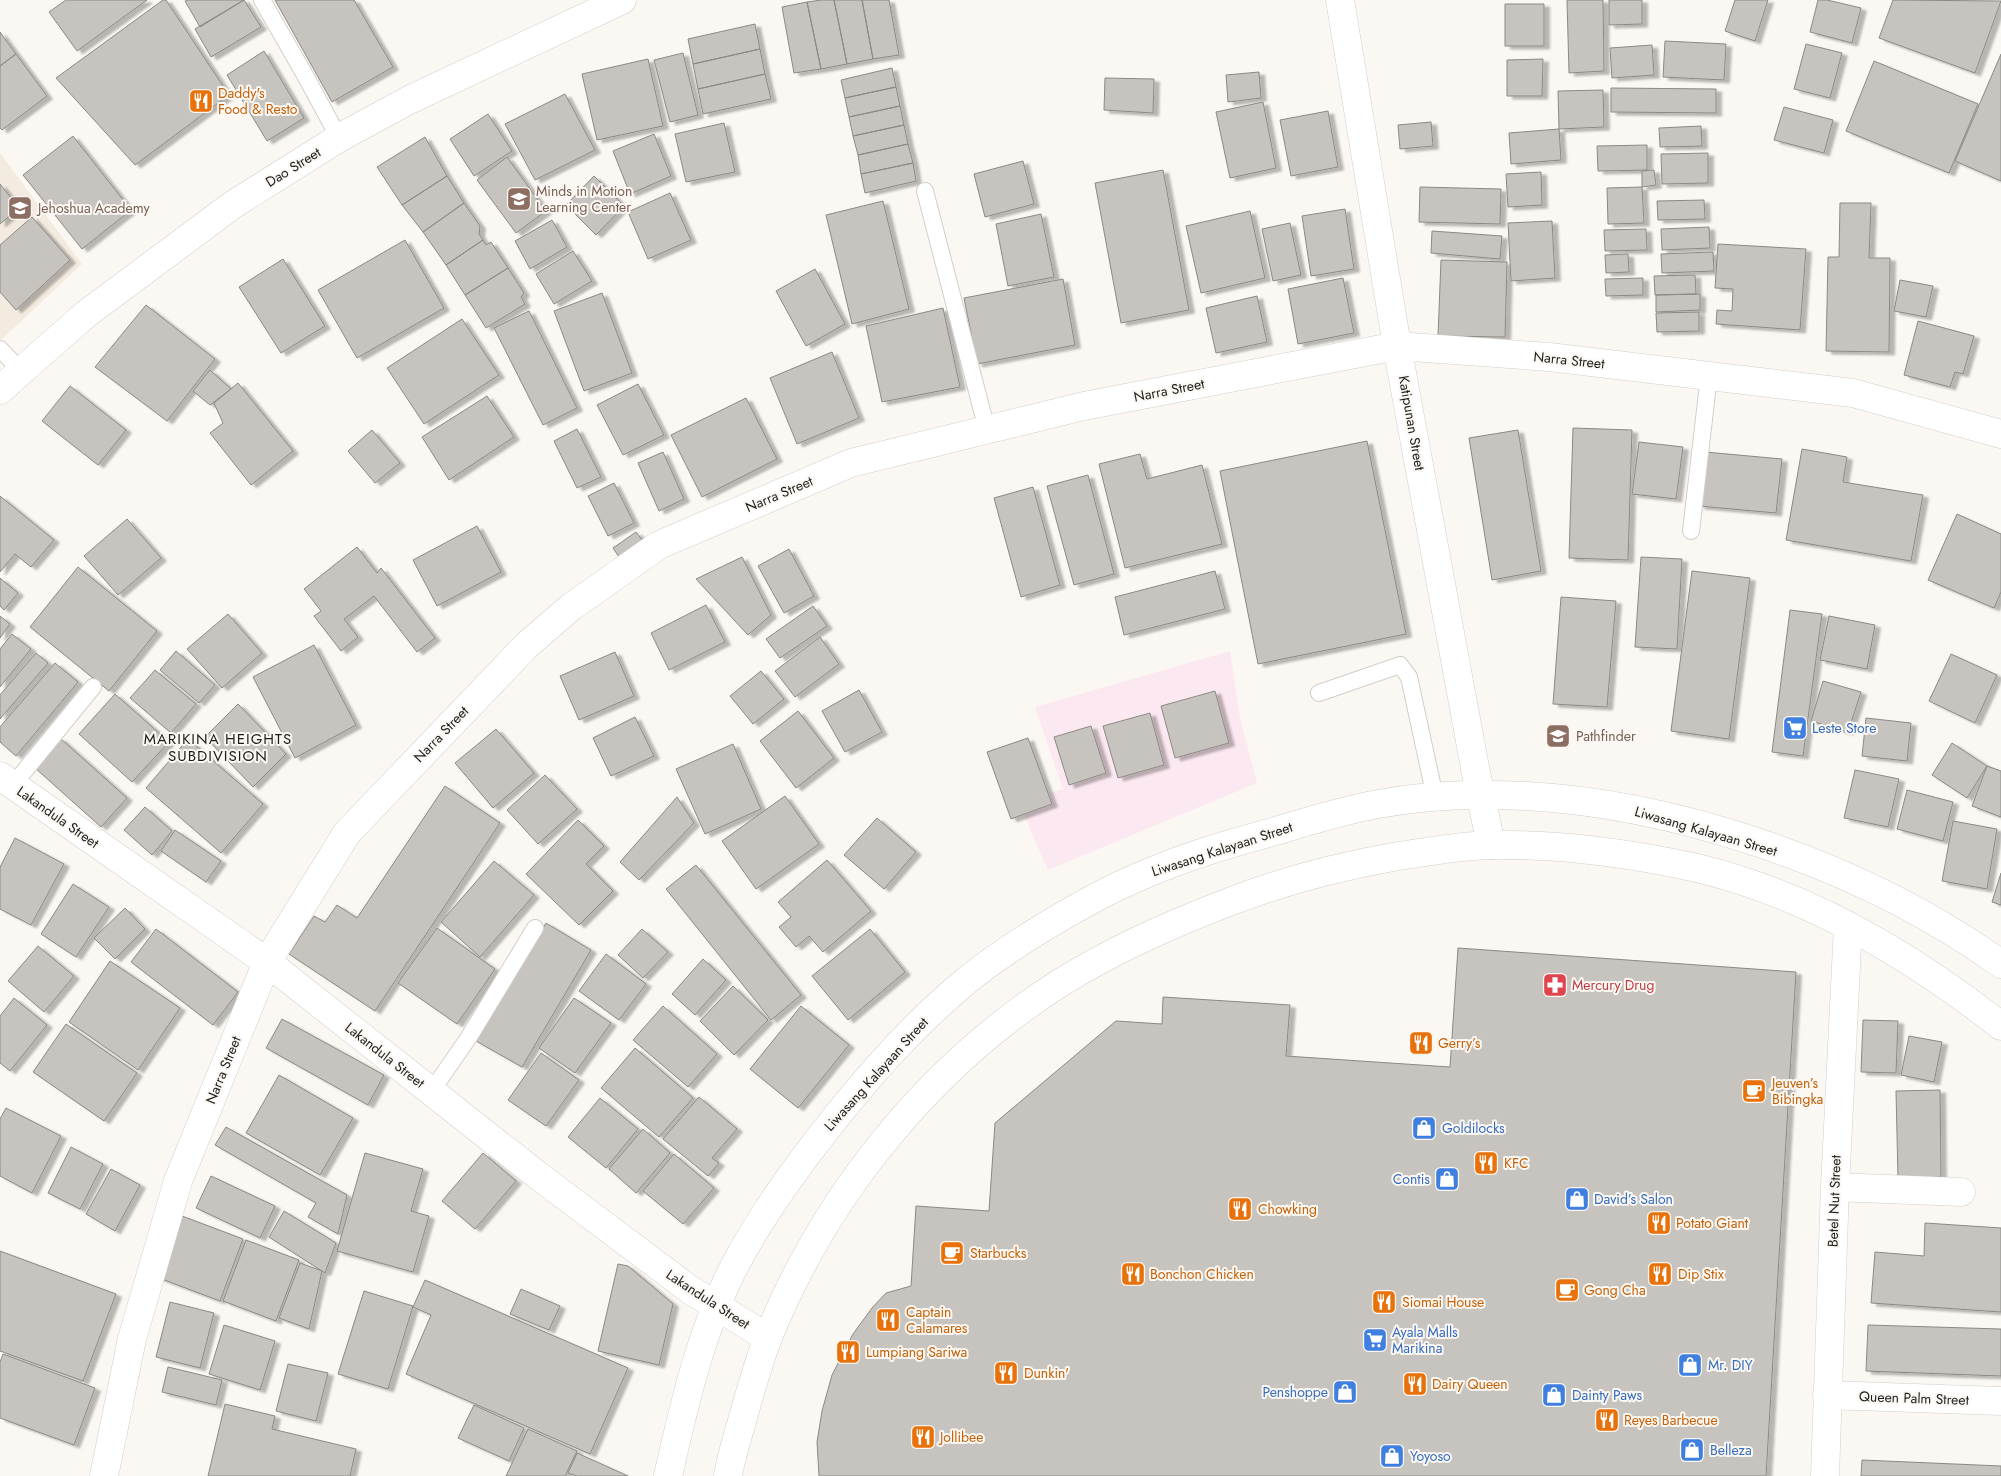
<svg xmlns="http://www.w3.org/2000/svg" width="2001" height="1476" viewBox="0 0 2001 1476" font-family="Jost,sans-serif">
<defs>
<filter id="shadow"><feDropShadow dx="5.5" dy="3" stdDeviation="1" flood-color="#0004"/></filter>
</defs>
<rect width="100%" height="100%" fill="#fbf8f3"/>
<path fill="#fce8f0" d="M1230,651L1240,718L1257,783L1048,870L1018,801L1063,789L1035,707Z"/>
<path fill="#f4ebe0" d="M0,153L82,264L0,341Z"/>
<path fill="#c7c4bf" stroke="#8c8984" filter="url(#shadow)" d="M66,0H147L77,51L49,12Z
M163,0H166L229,95L135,165L56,78Z
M187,0H244L200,27L185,1Z
M244,0L261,27L211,57L195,29Z
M275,0H354L393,67L332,102Z
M821,0H834L847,64L821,69L807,2Z
M834,0H862L873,59L847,64Z
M862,0H889L899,55L873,59Z
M1567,0H1603L1604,71L1569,73Z
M1609,0H1642V24L1609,25Z
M1735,0H1768L1755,41L1725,31Z
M1818,0H1827L1861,8L1852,43L1810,32Z
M1893,0L2001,1L1975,73L1879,38Z
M807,2L821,69L794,73L782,7Z
M1505,4H1544V46H1505Z
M755,24L760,49L693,64L688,39Z
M0,32L16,54L0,66Z
M1665,41L1726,44L1724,80L1663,77Z
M1806,44L1842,53L1830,98L1794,89Z
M1652,45L1654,75L1612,78L1610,48Z
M760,49L765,74L698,89L693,64Z
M264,51L304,118L267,141L227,75Z
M683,53L698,115L670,122L654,60Z
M16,54L47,96L2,130L0,128V66Z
M2001,54V181L1955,161Z
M648,59L663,126L597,140L582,74Z
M1543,59L1542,96H1507V60Z
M1874,61L1978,104L1949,173L1846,131Z
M892,68L896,87L845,98L841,80Z
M1259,72L1261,98L1228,102L1226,75Z
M765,74L771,99L703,114L698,89Z
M1105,78L1154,79L1153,113L1104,110Z
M896,87L900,106L849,117L845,98Z
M1611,88L1716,89V113L1611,112Z
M1603,90L1604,127L1559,129L1558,91Z
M565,94L595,150L535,180L505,124Z
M1263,102L1276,168L1230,178L1216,112Z
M900,106L904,125L853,136L849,117Z
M1784,107L1833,120L1824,153L1774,140Z
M1328,111L1338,167L1291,176L1280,120Z
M488,114L512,151L474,176L450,139Z
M1431,122L1433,146L1400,149L1398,125Z
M724,123L735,172L686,182L675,134Z
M904,125L908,144L858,155L853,136Z
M1701,126L1702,146L1660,147L1659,128Z
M1559,129L1561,160L1511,164L1509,133Z
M654,134L671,176L630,194L613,151Z
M73,136L131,210L82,249L23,175Z
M425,137L447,176L402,205L377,167Z
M908,144L913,163L861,174L858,155Z
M1647,145V170L1598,171L1597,146Z
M1708,153V183L1662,184L1661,154Z
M507,157L546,211L516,233L477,180Z
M1023,161L1034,204L985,217L974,174Z
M913,163L916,181L865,193L861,174Z
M1163,170L1189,310L1121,323L1095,183Z
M1654,170L1656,185L1642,187V171Z
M1541,172L1542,205L1508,207L1506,174Z
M447,176L464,203L423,232L402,205Z
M594,176L624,206L596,235L566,205Z
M0,184L19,208L0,224Z
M1420,187L1501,189L1500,224L1419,222Z
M1642,187L1644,223L1608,224L1607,188Z
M670,193L691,240L648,259L628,212Z
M1704,200L1705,219L1658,220L1657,201Z
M883,201L909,309L852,324L826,215Z
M464,203L480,226L479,234L483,240L446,265L423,232Z
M1840,203H1871L1869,258H1890L1889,352L1826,351L1828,257H1839Z
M1345,209L1354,269L1311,276L1302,216Z
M1250,211L1265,278L1201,293L1186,226Z
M1041,214L1054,277L1008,286L996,224Z
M32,217L70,260L16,310L0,292V245Z
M552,220L567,247L530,269L515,241Z
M1552,221L1555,278L1511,281L1508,223Z
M1290,223L1301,275L1273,281L1262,229Z
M1709,227L1710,248L1662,250L1661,229Z
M1646,229L1647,250L1605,251L1604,230Z
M1432,231L1502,236L1500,259L1431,253Z
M405,240L444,308L357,358L318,290Z
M483,240L486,245L491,242L508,268L465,295L446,265Z
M1718,244L1806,249L1800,330L1716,324L1717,310L1732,311L1733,289L1715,288Z
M573,251L592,281L554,304L536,274Z
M1713,252L1714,271L1662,273L1661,254Z
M1628,254L1629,272L1606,273L1605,255Z
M283,259L325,326L281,353L239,287Z
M1441,260L1507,262L1505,337L1438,336Z
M508,268L524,293L521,297L525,304L486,328L465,295Z
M815,269L845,324L806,346L776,291Z
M1695,275L1696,294L1655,295L1654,276Z
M1343,278L1354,333L1298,344L1288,289Z
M1643,278V295L1606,296L1605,279Z
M1063,279L1075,345L977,364L964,298Z
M1900,280L1933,286L1926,317L1894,311Z
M602,293L632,373L584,391L554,311Z
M1700,294V310L1656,312V295Z
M1257,296L1267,342L1216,353L1206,308Z
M146,305L215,359L167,421L95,367Z
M943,308L960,387L882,402L866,326Z
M529,311L577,408L543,425L494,328Z
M1699,312V331L1657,332L1656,313Z
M462,319L499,375L424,424L387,368Z
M1918,321L1974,336L1963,374L1955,372L1950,387L1904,375Z
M832,352L859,418L797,444L770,378Z
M210,370L231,389L210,405L193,391Z
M238,383L293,451L251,485L210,433L223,423L214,403Z
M638,384L664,435L623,455L597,405Z
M70,386L126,430L98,465L42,421Z
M487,396L514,437L449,480L422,437Z
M746,398L777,459L702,497L671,435Z
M1573,428L1632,430L1628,560L1569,558Z
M577,429L601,477L577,488L554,441Z
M372,430L400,463L375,483L348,451Z
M1518,430L1541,571L1492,580L1469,438Z
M1367,441L1406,634L1258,664L1220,471Z
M1639,442L1683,447L1676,499L1632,494Z
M1802,449L1847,457L1843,482L1923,495L1911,561L1786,540Z
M663,452L684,499L659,511L638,463Z
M1705,452L1782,459L1776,513L1699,506Z
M1140,454L1147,479L1202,465L1222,544L1125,568L1099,464Z
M1088,475L1114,574L1074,585L1047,486Z
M614,483L634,523L608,536L588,496Z
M1033,487L1060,585L1021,597L994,498Z
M0,496L54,540L31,567L15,554L0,572Z
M1957,514L2001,534V592L1994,608L1928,580Z
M127,519L161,558L118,595L84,556Z
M477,526L501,572L437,606L413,560Z
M636,532L647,546L623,563L613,548Z
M357,547L377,573L381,568L435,638L417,652L374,596L344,619L358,637L341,651L314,616L321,611L304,589Z
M789,549L814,596L784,613L758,566Z
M742,557L771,615L748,635L696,579Z
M1641,557L1682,559L1677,649L1635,647Z
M78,567L157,631L109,691L30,627Z
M1215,571L1225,609L1124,635L1115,597Z
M1692,571L1750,578L1729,739L1671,731Z
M0,578L18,593L4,610L0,606Z
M1561,597L1616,601L1607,707L1553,704Z
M706,605L725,642L669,670L651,633Z
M813,606L827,626L780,658L766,639Z
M1790,610L1822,614L1803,756L1772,752Z
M228,614L262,653L222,688L187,649Z
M0,616L10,624L0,638Z
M1829,616L1875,625L1867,669L1820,660Z
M12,634L31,649L0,687V649Z
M820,637L839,664L795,697L775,671Z
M314,645L356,725L295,758L253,677Z
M176,651L215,685L199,703L160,670Z
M615,652L634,696L579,720L560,676Z
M36,653L48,663L0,719V695Z
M1951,654L1997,675L1975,723L1929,701Z
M55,663L78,682L16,756L0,742V727Z
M155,670L196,704L171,733L130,698Z
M761,671L784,699L753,724L730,696Z
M1823,681L1861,692L1848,732L1811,721Z
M859,690L882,732L845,752L822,711Z
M1215,691L1229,743L1175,758L1161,706Z
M115,694L169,742L132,782L79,734Z
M238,704L286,754L253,787L205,737Z
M798,711L834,758L796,788L760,741Z
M1150,713L1164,765L1118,778L1103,726Z
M635,717L654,756L611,776L593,738Z
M1866,718L1911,723L1907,761L1862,756Z
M1091,726L1106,773L1069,785L1054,737Z
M496,729L534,773L493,808L455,763Z
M60,738L127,798L101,827L34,767Z
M1028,738L1052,804L1011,819L987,752Z
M188,739L263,804L221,853L146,788Z
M1952,743L1987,766L1967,798L1932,775Z
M733,744L761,809L705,834L676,769Z
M1987,766L2001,771V817L1972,806Z
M1855,770L1899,779L1888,827L1844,818Z
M545,775L577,809L538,844L507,810Z
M445,786L500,823L375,1011L289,954L314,916L325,922L337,905L357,918Z
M1907,790L1953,802L1943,841L1897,829Z
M785,796L819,844L756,889L722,841Z
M677,797L694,823L639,880L620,862Z
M145,807L172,831L152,855L124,830Z
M877,818L916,852L884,889L844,855Z
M578,820L604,846L586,864L613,891L579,925L526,874Z
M1953,821L1997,829L1987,889L1942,881Z
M175,830L221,861L206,882L161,851Z
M15,838L64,864L31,925L0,909V867Z
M827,860L871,911L823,952L809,936L796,947L779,927L791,917L778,902Z
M494,861L534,895L480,957L441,922Z
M696,865L801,995L771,1020L666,889Z
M2001,873V905L1992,902Z
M73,884L109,907L76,957L41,934Z
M125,908L145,929L115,959L94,938Z
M546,923L591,950L522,1067L476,1041Z
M437,928L495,969L457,1024L398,983Z
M156,929L238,992L213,1025L131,962Z
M642,929L668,952L643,978L618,955Z
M870,929L905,972L848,1020L812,976Z
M38,946L74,976L44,1012L8,981Z
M1458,948L1796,972L1766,1476H819L817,1442L822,1411L832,1375L853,1334L872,1308L886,1293L911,1286L916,1206L989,1211L995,1123L1116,1021L1162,1024L1163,997L1290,1005L1286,1056L1450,1067Z
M606,954L646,984L619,1020L579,991Z
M703,959L726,980L695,1015L672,994Z
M110,961L180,1008L138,1070L69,1022Z
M733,986L768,1020L734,1055L700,1021Z
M14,998L47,1025L10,1071L0,1063V1016Z
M574,998L611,1023L575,1073L539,1048Z
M663,1006L717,1054L688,1087L633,1040Z
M801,1006L849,1045L798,1108L750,1069Z
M282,1019L384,1075L368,1105L266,1048Z
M1863,1020L1898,1021L1896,1073L1861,1072Z
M66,1024L137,1073L104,1121L33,1072Z
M1909,1036L1942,1042L1934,1082L1901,1075Z
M635,1048L693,1098L659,1137L601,1088Z
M541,1053L579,1080L546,1126L508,1100Z
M279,1075L353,1118L320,1175L246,1133Z
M1940,1090L1941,1177L1898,1179L1896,1091Z
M699,1097L737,1129L712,1158L719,1163L708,1176L663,1139Z
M600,1098L638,1129L606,1168L568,1137Z
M6,1108L61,1136L32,1193L0,1176V1119Z
M226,1127L347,1195L338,1234L308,1217L316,1203L215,1145Z
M643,1129L670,1153L636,1193L609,1169Z
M71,1147L103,1164L80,1209L48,1193Z
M365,1153L423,1169L411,1211L429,1216L413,1272L337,1251Z
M483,1153L516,1181L475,1229L442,1201Z
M674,1154L714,1188L683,1224L643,1191Z
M111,1169L140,1185L115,1231L86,1214Z
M211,1176L275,1206L260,1238L196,1208Z
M284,1211L336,1243L325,1273L269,1237Z
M182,1216L243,1239L220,1301L159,1278Z
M1925,1223L2001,1228V1312L1871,1303L1875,1252L1924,1256Z
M246,1240L299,1260L276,1321L223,1301Z
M0,1251L116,1294L83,1381L0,1351Z
M300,1263L322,1271L309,1329L279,1318Z
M618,1264L628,1266L673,1304L659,1365L598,1351Z
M425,1280L628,1368L590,1454L406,1374L431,1315L413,1307Z
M521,1289L560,1306L549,1330L510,1314Z
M364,1291L413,1306L388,1389L338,1374Z
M170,1302L214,1313L200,1368L156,1357Z
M224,1325L275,1341L260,1390L209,1374Z
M1868,1325L2001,1329V1376L1866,1371Z
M3,1354L95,1388L74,1445L0,1418V1362Z
M288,1364L328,1373L316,1421L276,1411Z
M168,1367L222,1380L216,1405L162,1392Z
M225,1404L275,1416L272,1429L356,1449L350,1476H208Z
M474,1405L524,1428L509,1461L458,1438Z
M528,1429L577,1451L565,1476H506Z
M577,1453L628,1476H577L568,1473Z
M1862,1460L2001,1466V1476H1861Z"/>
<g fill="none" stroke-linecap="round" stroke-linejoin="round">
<defs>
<path id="lane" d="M262,0L306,77L339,138
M925,191L987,430
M0,349L21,371
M1691,531L1709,376
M1319,693L1400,665L1409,677L1435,797
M13,785L93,687
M431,1092L469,1037L535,928"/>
<path id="street" d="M1340,0L1397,346L1475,768L1491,845
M0,390L86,314L234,204L339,138L409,100L622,0
M0,776L267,962L536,1174L689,1289L768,1338
M1835,1187L1961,1192
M1827,1395L2001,1401
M104,1476L132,1339L178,1181L267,962L347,833L527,645L571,607L659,545L851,463L1084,406L1397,346L1549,357L1853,393L2001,434
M1825,1476L1835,1187L1848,926"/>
<path id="secondary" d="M668,1476C684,1405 701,1330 735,1265C763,1212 799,1163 836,1117C875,1068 918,1021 966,981C988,963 1012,947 1036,932C1070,911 1105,891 1141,876C1186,856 1232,843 1279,830C1312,820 1345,810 1378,804C1411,798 1447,795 1480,795C1655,793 1860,863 2001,964
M728,1476C731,1457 737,1439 742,1421C750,1392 758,1363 769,1335C827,1193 930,1066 1060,983C1113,950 1171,924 1229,902C1283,881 1337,867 1393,857C1425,852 1458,846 1490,845C1549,844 1611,851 1668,862C1792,884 1904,950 2001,1026"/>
</defs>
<use href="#lane" stroke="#d2cfca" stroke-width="18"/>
<use href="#street" stroke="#d2cfca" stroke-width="29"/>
<use href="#secondary" stroke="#d2cfca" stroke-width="29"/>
<use href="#lane" stroke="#fff" stroke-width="16"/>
<use href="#street" stroke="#fff" stroke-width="28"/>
<use href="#secondary" stroke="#fff" stroke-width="28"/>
</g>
<defs>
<symbol id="restaurant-square" viewBox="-11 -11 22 22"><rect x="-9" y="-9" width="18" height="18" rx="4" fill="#e8710a" stroke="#fbf8f3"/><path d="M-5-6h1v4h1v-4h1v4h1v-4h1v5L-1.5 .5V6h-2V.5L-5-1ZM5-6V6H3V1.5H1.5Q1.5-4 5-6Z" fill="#fff"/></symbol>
<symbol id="school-square" viewBox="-11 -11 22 22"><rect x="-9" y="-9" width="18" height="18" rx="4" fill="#8d6e63" stroke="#fbf8f3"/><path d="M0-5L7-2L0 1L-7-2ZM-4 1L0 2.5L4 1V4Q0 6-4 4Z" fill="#fff"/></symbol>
<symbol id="supermarket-square" viewBox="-11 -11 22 22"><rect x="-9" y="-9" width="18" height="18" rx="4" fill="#3f7fe0" stroke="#fbf8f3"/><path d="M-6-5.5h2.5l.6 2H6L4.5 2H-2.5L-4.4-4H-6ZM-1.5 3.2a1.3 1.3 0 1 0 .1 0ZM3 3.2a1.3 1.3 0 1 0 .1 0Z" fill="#fff"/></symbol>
<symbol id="pharmacy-square" viewBox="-11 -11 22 22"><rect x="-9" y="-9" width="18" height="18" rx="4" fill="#e0444e" stroke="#fbf8f3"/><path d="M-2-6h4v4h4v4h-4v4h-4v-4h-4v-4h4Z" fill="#fff"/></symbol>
<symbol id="cafe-square" viewBox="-11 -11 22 22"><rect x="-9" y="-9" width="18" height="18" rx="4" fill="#e8710a" stroke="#fbf8f3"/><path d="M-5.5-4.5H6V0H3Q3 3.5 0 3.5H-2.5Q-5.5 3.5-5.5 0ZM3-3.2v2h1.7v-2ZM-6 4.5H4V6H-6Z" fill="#fff"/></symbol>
<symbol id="shop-square" viewBox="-11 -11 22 22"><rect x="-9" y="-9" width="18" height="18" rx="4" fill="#3f7fe0" stroke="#fbf8f3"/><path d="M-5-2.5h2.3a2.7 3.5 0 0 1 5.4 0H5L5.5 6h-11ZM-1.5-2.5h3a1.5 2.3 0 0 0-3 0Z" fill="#fff"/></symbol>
</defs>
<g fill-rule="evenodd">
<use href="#restaurant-square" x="187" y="87" width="28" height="28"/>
<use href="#school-square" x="505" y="185" width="28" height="28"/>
<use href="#school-square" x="6" y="194" width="28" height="28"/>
<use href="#supermarket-square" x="1781" y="714" width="28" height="28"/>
<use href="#school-square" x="1544" y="722" width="28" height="28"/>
<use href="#pharmacy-square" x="1541" y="971" width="28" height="28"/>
<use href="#restaurant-square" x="1407" y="1029" width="28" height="28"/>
<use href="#cafe-square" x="1740" y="1077" width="28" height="28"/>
<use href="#shop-square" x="1410" y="1114" width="28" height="28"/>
<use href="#restaurant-square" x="1472" y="1149" width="28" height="28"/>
<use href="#shop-square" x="1433" y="1165" width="28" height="28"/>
<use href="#shop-square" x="1563" y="1185" width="28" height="28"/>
<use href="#restaurant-square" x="1226" y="1195" width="28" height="28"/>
<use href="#restaurant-square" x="1645" y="1209" width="28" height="28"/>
<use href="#cafe-square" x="938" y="1239" width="28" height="28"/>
<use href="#restaurant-square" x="1119" y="1260" width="28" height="28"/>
<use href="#restaurant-square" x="1646" y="1260" width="28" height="28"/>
<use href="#cafe-square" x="1553" y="1276" width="28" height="28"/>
<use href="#restaurant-square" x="1370" y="1288" width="28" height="28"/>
<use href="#restaurant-square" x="874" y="1306" width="28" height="28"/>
<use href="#supermarket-square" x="1361" y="1326" width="28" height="28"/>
<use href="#restaurant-square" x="834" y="1338" width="28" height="28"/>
<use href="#shop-square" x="1676" y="1351" width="28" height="28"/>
<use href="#restaurant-square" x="992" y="1359" width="28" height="28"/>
<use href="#restaurant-square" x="1401" y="1370" width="28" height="28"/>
<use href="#shop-square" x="1331" y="1378" width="28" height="28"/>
<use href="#shop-square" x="1540" y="1381" width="28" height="28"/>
<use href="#restaurant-square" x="1593" y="1406" width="28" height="28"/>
<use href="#restaurant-square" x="909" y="1423" width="28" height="28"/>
<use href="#shop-square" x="1678" y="1436" width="28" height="28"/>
<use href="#shop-square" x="1378" y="1442" width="28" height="28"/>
</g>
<g text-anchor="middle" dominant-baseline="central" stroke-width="4" stroke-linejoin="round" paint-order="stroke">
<g font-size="14" fill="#c56008" stroke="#fbf8f3" text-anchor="start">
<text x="218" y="93">Daddy's<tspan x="218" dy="16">Food &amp; Resto</tspan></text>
<text x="1438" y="1043">Gerry’s</text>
<text x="1772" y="1083">Jeuven’s<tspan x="1772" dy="16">Bibingka</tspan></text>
<text x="1504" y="1163">KFC</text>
<text x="1258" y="1209">Chowking</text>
<text x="1676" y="1223">Potato Giant</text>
<text x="970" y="1253">Starbucks</text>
<text x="1150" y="1274">Bonchon Chicken</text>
<text x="1678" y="1274">Dip Stix</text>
<text x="1584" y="1290">Gong Cha</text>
<text x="1402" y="1302">Siomai House</text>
<text x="906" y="1312">Captain<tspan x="906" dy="16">Calamares</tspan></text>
<text x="866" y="1352">Lumpiang Sariwa</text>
<text x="1024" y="1373">Dunkin'</text>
<text x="1432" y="1384">Dairy Queen</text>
<text x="1624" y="1420">Reyes Barbecue</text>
<text x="940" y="1437">Jollibee</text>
</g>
<g font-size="14" fill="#1e1d1b" stroke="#fbf8f3">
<text transform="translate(293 167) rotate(-32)">Dao Street</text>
<text transform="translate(1569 360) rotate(6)">Narra Street</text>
<text transform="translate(1169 390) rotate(-11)">Narra Street</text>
<text transform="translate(1412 423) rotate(80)">Katipunan Street</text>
<text transform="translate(779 494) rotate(-23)">Narra Street</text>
<text transform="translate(441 734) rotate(-46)">Narra Street</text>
<text transform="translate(58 817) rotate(35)">Lakandula Street</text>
<text transform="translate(1706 831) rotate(16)">Liwasang Kalayaan Street</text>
<text transform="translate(1222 849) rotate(-18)">Liwasang Kalayaan Street</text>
<text transform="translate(385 1055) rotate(38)">Lakandula Street</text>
<text transform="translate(223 1070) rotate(-68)">Narra Street</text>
<text transform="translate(876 1074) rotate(-48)">Liwasang Kalayaan Street</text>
<text transform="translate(1834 1201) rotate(-88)">Betel Nut Street</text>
<text transform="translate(708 1299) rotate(33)">Lakandula Street</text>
<text transform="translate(1914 1398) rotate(2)">Queen Palm Street</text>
</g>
<g font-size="14" fill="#785e54" stroke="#fbf8f3" text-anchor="start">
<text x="536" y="191">Minds in Motion<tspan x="536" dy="16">Learning Center</tspan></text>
<text x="38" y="208">Jehoshua Academy</text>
<text x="1576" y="736">Pathfinder</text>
</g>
<g font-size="14" fill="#366cbe" stroke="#fbf8f3" text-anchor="start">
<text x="1812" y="728">Leste Store</text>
<text x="1442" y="1128">Goldilocks</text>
<text x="1430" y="1179" text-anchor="end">Contis</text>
<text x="1594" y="1199">David’s Salon</text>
<text x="1392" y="1332">Ayala Malls<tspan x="1392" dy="16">Marikina</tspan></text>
<text x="1708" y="1365">Mr. DIY</text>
<text x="1328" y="1392" text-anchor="end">Penshoppe</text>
<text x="1572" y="1395">Dainty Paws</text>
<text x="1710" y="1450">Belleza</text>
<text x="1410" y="1456">Yoyoso</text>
</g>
<g font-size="14" fill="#be3a42" stroke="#fbf8f3" text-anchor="start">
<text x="1572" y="985">Mercury Drug</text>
</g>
<g font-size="15" letter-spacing="1" fill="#1e1d1b" stroke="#fbf8f3">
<text x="218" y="739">MARIKINA HEIGHTS<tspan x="218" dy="17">SUBDIVISION</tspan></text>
</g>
</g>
</svg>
